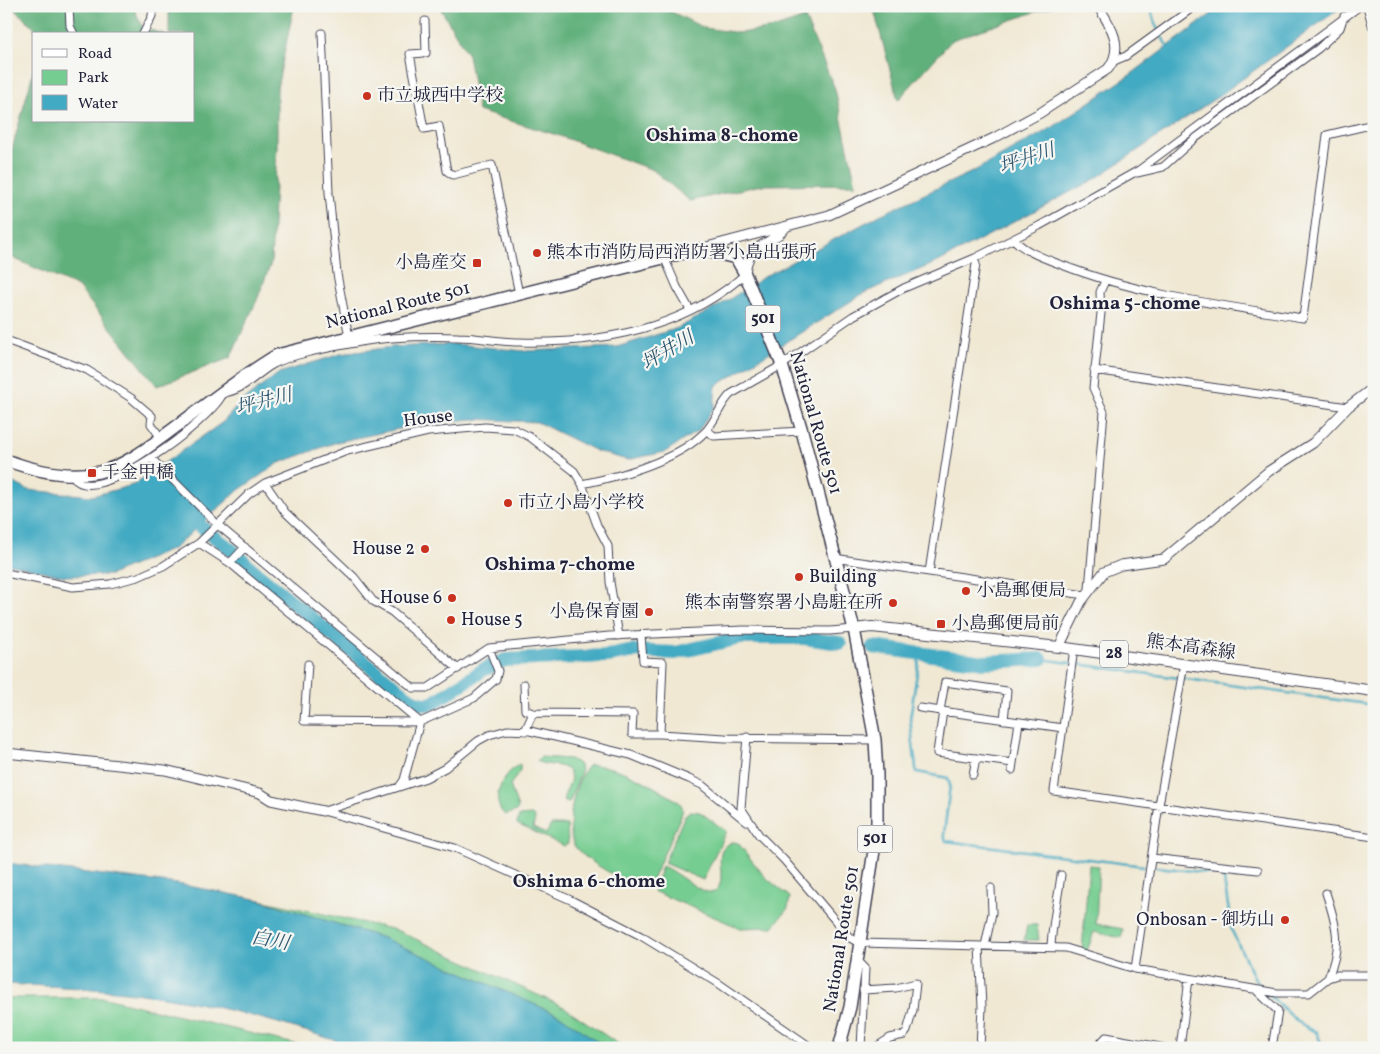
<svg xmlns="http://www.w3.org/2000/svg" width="1380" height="1054" viewBox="0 0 1380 1054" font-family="Vollkorn,'Noto Serif JP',serif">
<rect width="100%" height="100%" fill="#f6f6f2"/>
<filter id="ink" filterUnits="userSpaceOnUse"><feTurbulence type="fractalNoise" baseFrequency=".02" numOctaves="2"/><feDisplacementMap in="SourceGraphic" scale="10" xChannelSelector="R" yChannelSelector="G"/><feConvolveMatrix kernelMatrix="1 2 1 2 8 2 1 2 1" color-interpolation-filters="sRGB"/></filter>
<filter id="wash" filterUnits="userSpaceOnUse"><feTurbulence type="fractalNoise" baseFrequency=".0096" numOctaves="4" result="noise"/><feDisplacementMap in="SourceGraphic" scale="20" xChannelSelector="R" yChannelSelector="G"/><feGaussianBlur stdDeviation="1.12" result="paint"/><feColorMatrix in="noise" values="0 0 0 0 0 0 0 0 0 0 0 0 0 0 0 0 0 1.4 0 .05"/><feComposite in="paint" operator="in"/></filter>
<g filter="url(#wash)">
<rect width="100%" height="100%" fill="#f0e8d3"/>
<path fill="#76cd91" stroke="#4c7866" d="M540,757L570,759L580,765L581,772L569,803L563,801C564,794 568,788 570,782C575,760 546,768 537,761Z
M520,764V771L510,785L518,808L517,811L505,815C488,800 504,772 520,764Z
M589,765C621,765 653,786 679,802C684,808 683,811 680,818L651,882L645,887C631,887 580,858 574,845C565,827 574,779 589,765Z
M690,811L700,812L726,831L703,880L664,863L685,815Z
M532,815L535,819L533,828L546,834L551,825H567L568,844L564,846L517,824L519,816Z
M735,842L738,843L765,877L790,897L788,908L773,927L740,928L653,891L662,866C676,871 702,896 714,892C732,880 706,846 735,842Z
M1089,865L1099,866L1096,924L1123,929L1121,938L1094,932L1087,951L1082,950Z
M256,899L396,930L564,1007L624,1048H607L561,1016L383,938Z
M1027,925H1037L1039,940H1024Z
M6,998H105L311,1048H6Z"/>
<path fill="#60b07b" stroke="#41695b" d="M11,6H133L143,28L164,34H41Z
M169,6H298L293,11L277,88V147L271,263L257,300L230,358L157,386L78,287L6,255V171L34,69V121H194V34H169Z
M439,6H660L704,28L740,33L775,28L805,18L835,89L856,184L761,185L690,201L653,170L557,135L478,111L468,55Z
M873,6H1053L952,40L898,100Z"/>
<path fill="#42aac2" stroke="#32667e" d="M1222,6H1343L1219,96L1095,179L938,262L864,293L716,386L714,407L699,430L665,452L627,460L596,451L537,422L472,419L418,425L337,442L279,463L239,490L173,549L110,575L64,576L6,563V479L28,490L92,496L133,485L223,422L241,402L279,373L341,354L392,347L455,344L525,351L617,347L678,328L727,301L765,276L880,215L974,171L1053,127L1130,75Z
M6,863L178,884L256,899L383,938L561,1016L607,1048H358C304,1030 248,1013 192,1002C132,990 68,987 6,984Z"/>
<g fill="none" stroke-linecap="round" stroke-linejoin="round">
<path stroke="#42aac2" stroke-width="2.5" d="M1150,6L1155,24L1168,48
M920,653L910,719L916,768L917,772L948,778L950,785L944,834L946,841L1144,866
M1041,659L1374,705
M1157,867L1219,874L1224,880L1232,931L1255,979L1263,989
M1267,993L1298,1022L1317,1033L1323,1048"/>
<path stroke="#42aac2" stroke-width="14" d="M187,516L228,547L252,569L398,689C410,698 418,707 433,703L483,670L505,660L607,656L635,651L675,653L740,638H804L840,643
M873,647L984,662L1041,659"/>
</g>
</g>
<g filter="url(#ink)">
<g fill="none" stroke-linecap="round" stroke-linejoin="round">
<defs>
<path id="minor" d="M69,6L70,26L74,34
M425,21L426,53L410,54L424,129L439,126L447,171L453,175L492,165L519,294
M322,33L329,193L337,274L349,337
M143,34L152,16L153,6
M1114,61L1126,56L1195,6
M1137,173L1163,167L1193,140L1319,48L1340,28L1344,16
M1013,239C1027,253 1044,258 1062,265C1139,295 1221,305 1303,318L1327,135L1374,124
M664,257L677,287L690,310
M6,340L87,370L131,398L152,416L151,424L161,438
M1094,370L1348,407
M707,430L714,436L802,431
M151,458L218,525L413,688H428L489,648L609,636L743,630L830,631L854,629
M73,474C86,516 215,418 223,393C243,391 255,375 272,365C294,353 334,347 360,342C390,337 428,336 458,337C478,337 498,342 519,342C600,344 683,330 745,274
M265,483L285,512L354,577L373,601L392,612L458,669
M582,484C621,476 676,461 705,432C716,421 720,404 731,394L782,365L853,316L904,288L975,258L1039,226L1139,170L1360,6
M199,543L230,563L420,722
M834,558L1085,595
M230,563L245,547
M929,572L976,264
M6,573L73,587L110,584L138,577L163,566L199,543L249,494L265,483L347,451L428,432L485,427L514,429L530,437L574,471L582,484L597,525L608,546L610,582L619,636
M1089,589L1104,412L1093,388L1101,313L1100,292L1105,281
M641,635L643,661L663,662L660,734L725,738L875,740
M1074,649L1054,791L1374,837
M308,664L304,721L420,722L474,698L496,679L498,671L489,648
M524,684L525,710L533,713
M920,708L1063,728
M940,711L945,682L1007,691L1004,720
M943,711L937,753L1013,763
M525,731L533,713L633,714L632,734H660
M747,737L741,808L759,835L784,860L850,938L859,943L1066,948L1135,969L1277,993H1309L1328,978L1337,975H1374
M1012,770L1019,722
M973,775L976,758
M399,787L426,778L445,768L478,741L489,735L507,730L530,731L631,755L689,779L702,785L747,822
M323,811L455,848L573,901L641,936L718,983L812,1048
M324,811L399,787L404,780L420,722
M1152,858L1258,870
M1326,893C1337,926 1342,945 1328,978
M979,946L982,1007L980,1048
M985,946L992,913L991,888
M1051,947C1052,923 1058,900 1061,875
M857,960L865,968L861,1048
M1135,969L1159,805L1184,664
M863,990L896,988L916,983L913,1010L907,1031L904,1035L890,1038L876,1047
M1257,991L1278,1011L1272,1048
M1096,1048L1106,1037L1165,1048
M1180,1048L1189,979"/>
<path id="tertiary" d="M1368,6L1374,28
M699,249L829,215L994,138L1040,113L1108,69C1125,47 1111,26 1098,6
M745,274C747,242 771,247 786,227
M1059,647L1081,602L1104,572L1121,565L1164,559L1269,471L1313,443L1348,407L1374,387
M6,753L165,770L260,793L271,800L323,811"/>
<path id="primary" d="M854,629L872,627L1059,647L1374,691"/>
<path id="trunk" d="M6,460C35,471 69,478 99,472C124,466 146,449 165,435C202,408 238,378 277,355L699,249L736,258L745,274L782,365L802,431L854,629L875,740L877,775V831L850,1007L839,1048"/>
</defs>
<use href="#minor" stroke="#414052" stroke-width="9"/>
<use href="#tertiary" stroke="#414052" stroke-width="11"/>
<use href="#primary" stroke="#414052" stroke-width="12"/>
<use href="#trunk" stroke="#414052" stroke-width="14"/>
<use href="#minor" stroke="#fff" stroke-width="7"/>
<use href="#tertiary" stroke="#fff" stroke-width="9"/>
<use href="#primary" stroke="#fff" stroke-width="10"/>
<use href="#trunk" stroke="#fff" stroke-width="11"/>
</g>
</g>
<g fill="#c8321e" stroke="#f6f6f2" stroke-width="2">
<circle cx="367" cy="96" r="5"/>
<circle cx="537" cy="253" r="5"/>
<rect x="472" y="258" width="10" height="10" rx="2.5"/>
<rect x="87" y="468" width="10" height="10" rx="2.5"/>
<circle cx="508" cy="503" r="5"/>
<circle cx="425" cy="549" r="5"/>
<circle cx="799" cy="577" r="5"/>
<circle cx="966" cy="591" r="5"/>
<circle cx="452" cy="598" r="5"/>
<circle cx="893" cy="603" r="5"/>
<circle cx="649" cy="612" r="5"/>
<circle cx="451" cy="620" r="5"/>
<rect x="936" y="619" width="10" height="10" rx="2.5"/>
<circle cx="1285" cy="920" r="5"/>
</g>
<g text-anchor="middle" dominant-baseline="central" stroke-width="4.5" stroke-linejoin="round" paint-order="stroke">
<g fill="#f6f6f2" stroke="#626272" stroke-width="1">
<rect x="745.5" y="305.5" width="35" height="27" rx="4"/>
<rect x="1100" y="640.5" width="28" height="27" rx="4"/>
<rect x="857.5" y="825.5" width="35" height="27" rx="4"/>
</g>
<g font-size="16" font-weight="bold" fill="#22223b">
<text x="763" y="319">501</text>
<text x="1114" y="654">28</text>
<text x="875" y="839">501</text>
</g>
<g font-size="18" fill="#22223b" stroke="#f6f6f2" text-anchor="start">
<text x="377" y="96">市立城西中学校</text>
<text x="547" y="253">熊本市消防局西消防署小島出張所</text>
<text x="467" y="263" text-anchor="end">小島産交</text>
<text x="102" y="473">千金甲橋</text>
<text x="518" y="503">市立小島小学校</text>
<text x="415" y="549" text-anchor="end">House 2</text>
<text x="809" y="577">Building</text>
<text x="976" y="591">小島郵便局</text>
<text x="442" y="598" text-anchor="end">House 6</text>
<text x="883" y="603" text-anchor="end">熊本南警察署小島駐在所</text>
<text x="639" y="612" text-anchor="end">小島保育園</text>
<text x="461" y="620">House 5</text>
<text x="951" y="624">小島郵便局前</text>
<text x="1275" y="920" text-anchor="end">Onbosan - 御坊山</text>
</g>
<g font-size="18" fill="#22223b" stroke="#f6f6f2">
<text transform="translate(398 306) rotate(-14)">National Route 501</text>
<text transform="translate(428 419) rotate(-7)">House</text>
<text transform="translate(815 423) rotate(74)">National Route 501</text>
<text transform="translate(1191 648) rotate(8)">熊本高森線</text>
<text transform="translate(842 939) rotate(-81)">National Route 501</text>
</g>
<g font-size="19" font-weight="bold" fill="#22223b" stroke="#f6f6f2">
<text x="722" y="136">Oshima 8-chome</text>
<text x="1125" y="304">Oshima 5-chome</text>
<text x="560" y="565">Oshima 7-chome</text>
<text x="589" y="882">Oshima 6-chome</text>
</g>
<g font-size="19" font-style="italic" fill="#2f5871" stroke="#f6f6f2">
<text transform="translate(1027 159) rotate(-18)">坪井川</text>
<text transform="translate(668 351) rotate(-31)">坪井川</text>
<text transform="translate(264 402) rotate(-14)">坪井川</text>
<text transform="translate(270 941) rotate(10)">白川</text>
</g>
</g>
<rect width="1380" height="1054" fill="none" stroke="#f6f6f2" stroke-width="25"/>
<rect x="32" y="32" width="162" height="90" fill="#f6f6f2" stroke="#a1a1a9"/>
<rect x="42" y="49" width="25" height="8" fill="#ffffff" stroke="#a1a1a9"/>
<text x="78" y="58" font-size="15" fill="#22223b">Road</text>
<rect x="42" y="70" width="25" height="15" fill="#76cd91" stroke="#a1a1a9"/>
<text x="78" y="82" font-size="15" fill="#22223b">Park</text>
<rect x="42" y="95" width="25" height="15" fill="#42aac2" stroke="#a1a1a9"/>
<text x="78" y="108" font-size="15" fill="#22223b">Water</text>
</svg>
